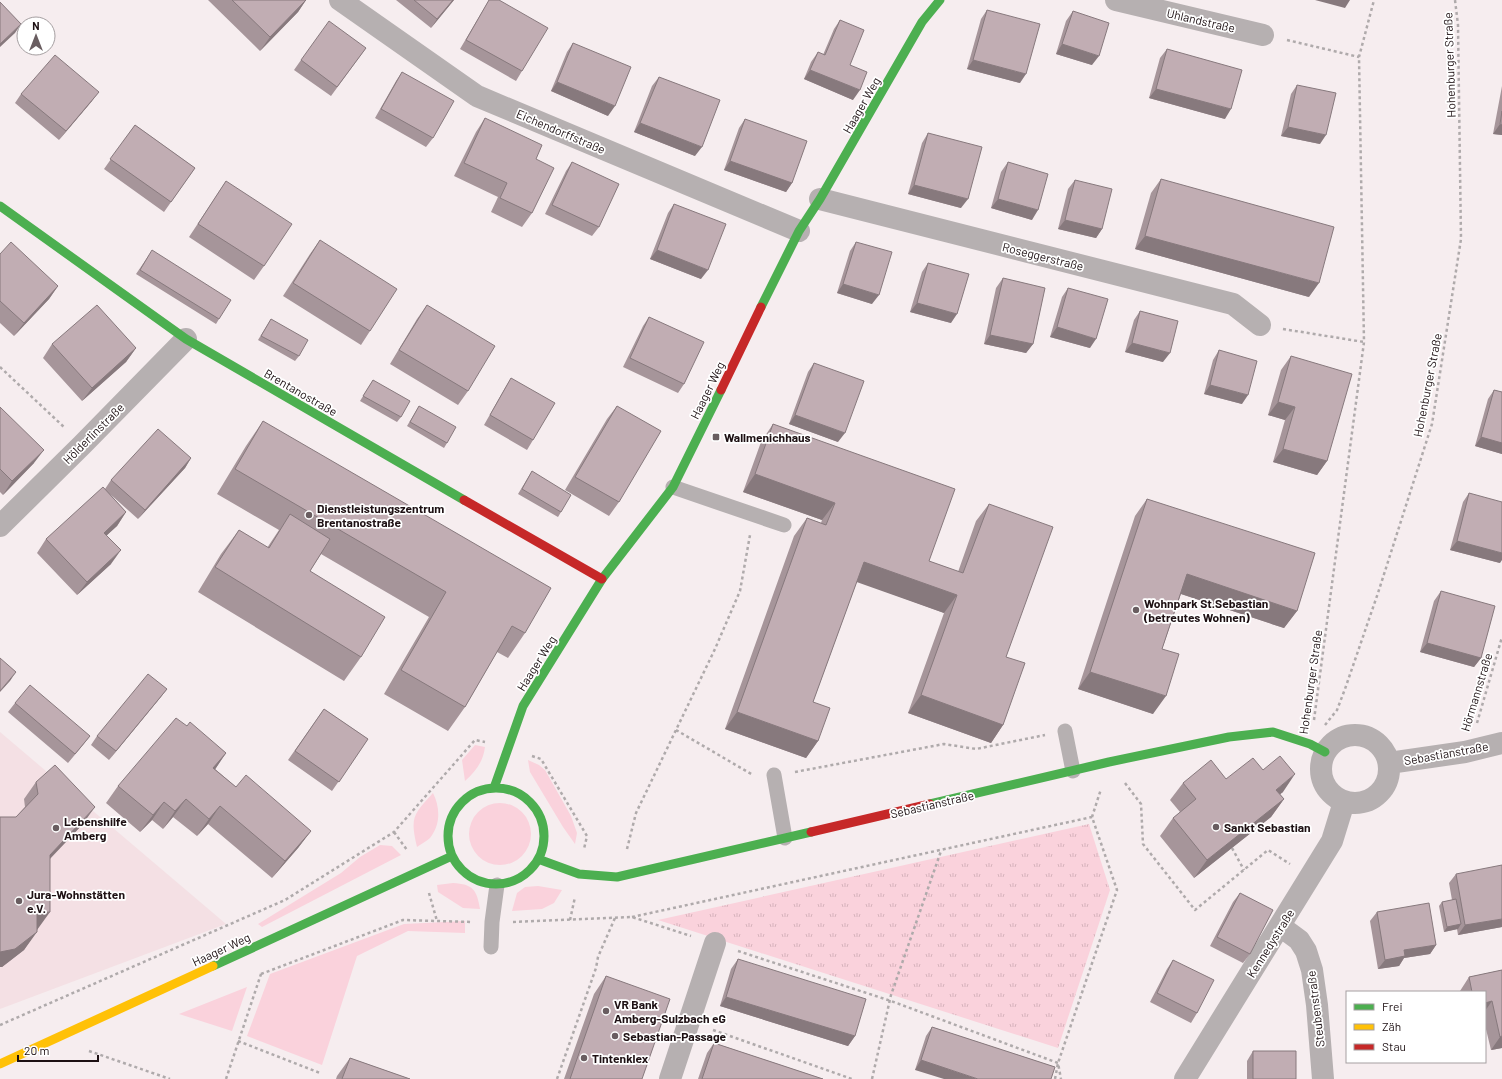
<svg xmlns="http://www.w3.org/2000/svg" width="1502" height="1079" viewBox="0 0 1502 1079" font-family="Barlow,sans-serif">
<defs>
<pattern id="park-tufts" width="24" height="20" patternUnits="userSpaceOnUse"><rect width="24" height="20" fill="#fad2dc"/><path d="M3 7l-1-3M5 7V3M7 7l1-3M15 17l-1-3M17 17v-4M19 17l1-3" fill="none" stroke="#d6b3bc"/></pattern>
</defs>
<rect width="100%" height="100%" fill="#f6edef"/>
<path fill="#f4e0e4" d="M0,732L226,924L0,1009Z"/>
<path fill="#fad2dc" d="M475,745L485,747C483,762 476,771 465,781L462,760Z
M528,760L539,765L545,770L571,816L577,833L575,844L563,827L530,772Z
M433,793C440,807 441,824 430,838C427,841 421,844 417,847C410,817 413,815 433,793Z
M469 834a31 31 0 1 1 62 0a31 31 0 1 1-62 0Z
M380,845L392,846L401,855L262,927L258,924L341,873L360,857Z
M453,883C473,884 477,890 480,909L463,908L438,892L437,885Z
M538,886L562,890L554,903L542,909L512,911L517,893L525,887Z
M465,921V933L408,931L357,956L322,1065L247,1036L270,974L404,924Z
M247,987L232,1031L179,1014Z"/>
<path fill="url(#park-tufts)" d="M1089,824L1110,890L1058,1048L658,920Z"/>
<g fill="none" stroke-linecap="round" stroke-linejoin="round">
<path stroke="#afaaab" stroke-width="2.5" stroke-dasharray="3 3" stroke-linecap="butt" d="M1287,40L1359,57
M1283,329L1364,342
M0,367L65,428
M1314,720L1364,342L1359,57L1374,0
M1477,723L1502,637
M1325,725L1337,710L1345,689L1378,593L1432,424L1461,239L1458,25L1455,0
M676,730L753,775
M532,756L541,759L587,836L584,849
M795,772L944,744L976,749L1045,735
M1125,783L1141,804L1143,844L1195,910L1268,850L1290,864
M394,832L407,850
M1232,848L1244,870
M627,849L636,813L715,649L740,591L750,535
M429,893L437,921
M632,917L1092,817
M570,920L575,897
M513,922L632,917L691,936
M738,951L891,1001L1058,1063L1061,1079
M261,974L403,920L472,922
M0,1025L285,900L394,832L475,740L485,742
M713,1030L852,1079
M238,1041L320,1073
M89,1051L170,1079
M226,1079L261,974
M557,1079L596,968L598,957L615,918
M872,1079L891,995L941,851
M1055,1079L1058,1063L1117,890L1092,817L1101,789"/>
<path stroke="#b6b0b1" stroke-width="15" d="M673,487L784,525
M1065,731L1073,771
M774,775L785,838
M491,947L492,922L497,885"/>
<path stroke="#b6b0b1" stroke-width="22" d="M340,0L477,96L799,231
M1116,0L1263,35
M820,199L1233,304L1260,325
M0,526L82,445L186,339
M1321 769a34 34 0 1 1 68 0a34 34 0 1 1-68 0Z
M1389,763L1465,752L1502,743
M1280,926L1299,940L1306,951L1312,970L1317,1005L1323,1079
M670,1079L715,943
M1185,1079L1332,841L1344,802"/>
<path stroke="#4caf50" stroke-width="9" d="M0,206L186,339L464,500
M761,307L799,231L820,199L922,22L940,0
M494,788L523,706L602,579L673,487L721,390
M448 836a48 48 0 1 1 96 0a48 48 0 1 1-96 0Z
M930,804L1109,762L1229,737L1273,732L1310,744L1325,752
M538,859L579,874L617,877L811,832
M213,966L452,856"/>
<path stroke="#ffc107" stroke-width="9" d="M0,1064L213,966"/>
<path stroke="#c62828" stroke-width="9" d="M721,390L761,307
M464,500L602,579
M811,832L930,804"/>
</g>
<path fill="#a6959a" d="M208,0H306L298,12L260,51Z
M396,0H454L431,28Z
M489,0H499L522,71L516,81L460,49Z
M987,10L1020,83L967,69L981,19Z
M1073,11L1092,65L1056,54L1066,21Z
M840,20L850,65L853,100L804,79L811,62L818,52L823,55L834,29Z
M573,43L608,116L551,91L567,52Z
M366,48L331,96L294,70L301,60Z
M1167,49L1225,119L1149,98L1160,58Z
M402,72L433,138L426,147L375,118L396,81Z
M659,77L695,156L634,132L652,86Z
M1297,85L1320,144L1281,136L1291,94Z
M1502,86V135L1493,134Z
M21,94L92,101L59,140L15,103Z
M485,118L536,159L532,213L522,227L491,212L498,197L454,176L476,132Z
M745,119L792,183L786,192L724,170L739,128Z
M135,125L195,168L164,212L104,169Z
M928,133L961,208L908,194L922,143Z
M572,162L599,227L592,236L545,214L566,171Z
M1008,162L1032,220L991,208L1001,172Z
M1161,179L1309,297L1135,249L1151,193Z
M1075,180L1102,229L1096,238L1058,229L1068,189Z
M226,181L264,266L254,280L189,237Z
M674,204L701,279L650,259L668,213Z
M320,240L370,331L361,345L283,296L310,254Z
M856,242L872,304L837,293L850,251Z
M0,254L58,286L49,299L14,336L0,323Z
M149,255L219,319L216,324L136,274Z
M928,263L951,323L910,312L922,272Z
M1003,278L1033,344L1026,353L984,344L996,288Z
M1068,288L1090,348L1050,337L1062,297Z
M427,305L468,391L458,405L390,364L417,319Z
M1140,311L1163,362L1125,352L1134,320Z
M649,317L684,384L678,393L623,367L643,326Z
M271,319L299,356L295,361L258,340Z
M52,344L136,348L126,362L82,401L43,358Z
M1219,350L1242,404L1204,394L1213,360Z
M1291,356L1327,461L1317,475L1273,462L1285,420L1268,415L1281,370Z
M814,363L838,442L789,424L808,372Z
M511,378L533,440L527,450L484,425L505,388Z
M373,380L401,417L397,422L360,401Z
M1494,390L1502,392V454L1475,446L1488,399Z
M419,406L447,443L444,448L407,426Z
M617,406L619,502L609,516L565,490L607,419Z
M0,407L34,463L3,495L0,492Z
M263,421L525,633L508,658L497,652L465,707L448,731L384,694L429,617L321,554L310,571L361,657L344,681L198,592L221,554L239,530L267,548L279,530L217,494L246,446Z
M773,424L929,561L958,572L976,521L989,504L1006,657L1003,725L991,743L908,713L944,613L857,581L813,702L818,741L806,758L725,729L794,536L807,518L821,523L822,520L743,492L761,442Z
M191,458L185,468L138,519L110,494L126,512L117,526L107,535L111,564L77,595L37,553L46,539L105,489L111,480Z
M532,471L561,512L558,517L518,494Z
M1469,493L1500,563L1450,550L1463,502Z
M1147,499L1297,611L1284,628L1181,594L1162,649L1153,714L1078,689L1135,516Z
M1441,591L1481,658L1474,667L1420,652L1434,601Z
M167,689L160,698L109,760L91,745L97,736Z
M15,703L90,736L83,745L68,763L8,712Z
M324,709L368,739L332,791L288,760Z
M187,726L226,753L215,769L236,787L311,831L298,848L272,878L208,824L197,836L173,817L163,829L152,820L140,832L106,803L118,786Z
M1263,770L1283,792L1280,794L1284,799L1271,817L1194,878L1160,836L1173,818L1180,812L1170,800L1183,783L1226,779Z
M36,782L82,825L50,859L37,930L24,950L2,967H0V817H16L25,807L24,799Z
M1456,874L1502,927L1458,935L1457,929L1444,932L1439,906L1442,902L1452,900L1449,883Z
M1240,893L1250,954L1243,963L1210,946L1233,902Z
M1377,912L1436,945L1430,954L1404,958L1399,966L1378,969L1370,921Z
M738,959L855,1036L848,1046L720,1006L731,969Z
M1173,960L1197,1013L1191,1023L1150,1002L1167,969Z
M1502,970V1048L1491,1050L1485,1025V992H1460V991L1469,977Z
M606,976L642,1079H564L594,994Z
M932,1027L1055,1067L915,1070L926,1036Z
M714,1043L823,1079H698L707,1053Z
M1253,1051L1296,1079H1247V1061Z
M350,1058L410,1079H336L337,1076Z"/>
<path fill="#87797d" d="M306,0L298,12L260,51L270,37Z
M453,0H454L431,28L437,19Z
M1315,0H1350L1345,8Z
M21,24L15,33L0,47V44Z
M1062,44L1099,56L1092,65L1056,54Z
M973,60L1026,74L1020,83L967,69Z
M810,70L860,90L853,100L804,79Z
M557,82L615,106L608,116L551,91Z
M1156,89L1231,109L1225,119L1149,98Z
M99,92L92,101L59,140L66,131Z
M640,123L702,147L695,156L634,132Z
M1500,124L1502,125V135L1493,134Z
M1288,127L1326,135L1320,144L1281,136Z
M730,161L792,183L786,192L724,170Z
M914,185L968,199L961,208L908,194Z
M998,199L1038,210L1032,220L991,208Z
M1065,220L1102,229L1096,238L1058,229Z
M1145,236L1319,283L1309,297L1135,249Z
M657,250L708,270L701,279L650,259Z
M843,284L879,295L872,304L837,293Z
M58,286L49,299L14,336L24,323Z
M917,303L957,314L951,323L910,312Z
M1057,327L1096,339L1090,348L1050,337Z
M990,335L1033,344L1026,353L984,344Z
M1132,343L1170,353L1163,362L1125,352Z
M136,348L126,362L82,401L92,388Z
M1210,385L1248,395L1242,404L1204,394Z
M1278,402L1295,407L1285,420L1268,415Z
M795,415L845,433L838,442L789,424Z
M1481,437L1502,443V454L1475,446Z
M1283,449L1327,461L1317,475L1273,462Z
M44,450L34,463L3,495L12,481Z
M191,458L185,468L138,519L145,510Z
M755,474L835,503L822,520L743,492Z
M126,512L117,526L95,546L104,533Z
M1457,541L1502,553V560L1500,563L1450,550Z
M121,550L111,564L77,595L87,582Z
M864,562L957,595L944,613L851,580Z
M1187,574L1297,611L1284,628L1175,592Z
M1427,643L1481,658L1474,667L1420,652Z
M16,672L10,681L0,692V691Z
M1090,672L1166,696L1153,714L1078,689Z
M167,689L160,698L109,760L116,751Z
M921,695L1003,725L991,743L908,713Z
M737,712L818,741L806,758L725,729Z
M226,753L214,771L213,768Z
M1295,774L1283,792L1264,807L1276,790Z
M186,799L173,817L163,829L175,811Z
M1284,799L1271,817L1194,878L1207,860Z
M164,802L152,820L140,832L153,815Z
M220,806L208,824L197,836L209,819Z
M95,807L82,825L37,872L50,855Z
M311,831L298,848L272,878L285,861Z
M50,912L37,930L24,931L37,913Z
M1502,919V927L1458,935L1465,925Z
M1461,924L1458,929L1444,932L1447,927Z
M37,932L24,950L2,967H0V952Z
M1436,945L1430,954L1404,958L1399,966L1378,969L1385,960L1404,950Z
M726,997L855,1036L848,1046L720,1006Z
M1492,1001L1485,1011V1003Z
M1502,1036V1048L1491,1050L1500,1037Z
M921,1060L978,1079H944L915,1070Z"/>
<path fill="#c1adb3" stroke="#87797d" d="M232,0H306L270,37Z
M414,0H453L437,19Z
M489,0H499L548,28L522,71L466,40Z
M0,2L21,24L0,44Z
M987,10L1040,24L1026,74L973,60Z
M1073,11L1109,23L1099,56L1062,44Z
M840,20L864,30L850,65L867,72L860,90L810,70L818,52L825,55Z
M329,21L366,48L337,87L301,60Z
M573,43L631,67L615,106L557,82Z
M1167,49L1242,70L1231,109L1156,89Z
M55,55L99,92L66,131L21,94Z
M402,72L454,101L433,138L381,109Z
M659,77L720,100L702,147L640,123Z
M1297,85L1336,93L1326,135L1288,127Z
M1502,111V125L1500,124Z
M485,118L542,145L536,159L554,168L532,213L500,198L507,183L464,163Z
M745,119L807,141L792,183L730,161Z
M135,125L195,168L171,202L110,159Z
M928,133L982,147L968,199L914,185Z
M572,162L619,184L599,227L552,205Z
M1008,162L1048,174L1038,210L998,199Z
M1161,179L1334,227L1319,283L1145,236Z
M1075,180L1112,189L1102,229L1065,220Z
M226,181L292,224L264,266L198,224Z
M674,204L726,224L708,270L657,250Z
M320,240L397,289L370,331L293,283Z
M11,242L58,286L24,323L0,301V254Z
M856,242L892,252L879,295L843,284Z
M152,250L231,300L219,319L140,270Z
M928,263L969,274L957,314L917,303Z
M1003,278L1045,288L1033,344L990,335Z
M1068,288L1108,299L1096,339L1057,327Z
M97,305L136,348L92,388L52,344Z
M427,305L495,346L468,391L399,350Z
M1140,311L1178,321L1170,353L1132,343Z
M649,317L704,342L684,384L630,358Z
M271,319L308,340L299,356L261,336Z
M1219,350L1257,361L1248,395L1210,385Z
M1291,356L1352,374L1327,461L1283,449L1295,407L1278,402Z
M814,363L864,381L845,433L795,415Z
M511,378L555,403L533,440L490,415Z
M373,380L410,401L401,417L363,396Z
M1494,390L1502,392V443L1481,437Z
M419,406L456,427L447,443L410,422Z
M617,406L661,431L619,502L575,477Z
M0,407L44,450L12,481L0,469Z
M263,421L551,588L525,633L512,626L465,707L401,670L446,592L235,469Z
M773,424L955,489L929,561L963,573L989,504L1053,527L1006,657L1025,663L1003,725L921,695L957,595L864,562L813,702L830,708L818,741L737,712L807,518L826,525L835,503L755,474Z
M158,429L191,458L145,510L111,480Z
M532,471L571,495L561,512L522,489Z
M103,487L126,512L104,533L121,550L87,582L46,539Z
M1469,493L1502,502V553L1457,541Z
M1147,499L1315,553L1297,611L1187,574L1162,649L1179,654L1166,696L1090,672Z
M290,514L330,539L310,571L385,617L361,657L215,567L239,530L269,548Z
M1441,591L1495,606L1481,658L1427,643Z
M0,658L16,672L0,691Z
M148,674L167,689L116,751L97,736Z
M30,685L90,736L75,754L15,703Z
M324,709L368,739L339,782L295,751Z
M176,718L187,726L190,722L226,753L213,768L236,787L246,775L311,831L285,861L220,806L209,819L186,799L175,811L164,802L153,815L118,786Z
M1280,756L1295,774L1276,790L1284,799L1207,860L1173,818L1196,799L1183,783L1211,760L1226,779L1253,758L1263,770Z
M55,765L95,807L50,855V912L37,913V932L15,949L0,952V817H16L38,794L36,782Z
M1502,865V919L1465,925L1456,874Z
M1240,893L1273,910L1250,954L1217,937Z
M1456,899L1461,924L1447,927L1442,902Z
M1429,903L1436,945L1404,950L1405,956L1385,960L1377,912Z
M738,959L866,999L855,1036L726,997Z
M1173,960L1214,980L1197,1013L1157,993Z
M1502,970V1036L1500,1037L1492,1001L1485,1003V992H1472L1469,977Z
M606,976L670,999L642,1079H570Z
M932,1027L1055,1067L1051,1079H978L921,1060Z
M714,1043L823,1079H702Z
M1253,1051H1296V1079H1253Z
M350,1058L410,1079H342Z"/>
<g fill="#695d60" stroke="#fff" stroke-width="1.5">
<rect x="712" y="433" width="8" height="8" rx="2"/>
<circle cx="309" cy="515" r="4"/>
<circle cx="1136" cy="610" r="4"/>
<circle cx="1216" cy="827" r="4"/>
<circle cx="56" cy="828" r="4"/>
<circle cx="19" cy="901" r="4"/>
<circle cx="606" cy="1011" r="4"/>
<circle cx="615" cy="1036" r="4"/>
<circle cx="584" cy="1058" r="4"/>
</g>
<g text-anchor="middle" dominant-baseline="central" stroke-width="3.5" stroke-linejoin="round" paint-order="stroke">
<g font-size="12" fill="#1d1013" stroke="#fff">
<text transform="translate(1201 20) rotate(13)">Uhlandstraße</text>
<text transform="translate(1449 65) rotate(-92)">Hohenburger Straße</text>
<text transform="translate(861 105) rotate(-60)">Haager Weg</text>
<text transform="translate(561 131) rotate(23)">Eichendorffstraße</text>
<text transform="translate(1043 256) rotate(14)">Roseggerstraße</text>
<text transform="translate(1427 385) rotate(-79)">Hohenburger Straße</text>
<text transform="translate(707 390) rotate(-64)">Haager Weg</text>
<text transform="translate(301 392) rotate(30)">Brentanostraße</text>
<text transform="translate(93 433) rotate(-45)">Hölderlinstraße</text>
<text transform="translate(536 663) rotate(-58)">Haager Weg</text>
<text transform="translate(1310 682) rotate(-82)">Hohenburger Straße</text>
<text transform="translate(1476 692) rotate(-73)">Hörmannstraße</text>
<text transform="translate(1446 753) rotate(-10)">Sebastianstraße</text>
<text transform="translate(932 804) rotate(-13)">Sebastianstraße</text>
<text transform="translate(1270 943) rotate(-58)">Kennedystraße</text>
<text transform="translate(221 949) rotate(-25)">Haager Weg</text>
<text transform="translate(1315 1009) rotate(-97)">Steubenstraße</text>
</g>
<g font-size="12" font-weight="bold" fill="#1d1013" stroke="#fff" text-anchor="start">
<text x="724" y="437">Wallmenichhaus</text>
<text x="317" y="508">Dienstleistungszentrum<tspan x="317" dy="14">Brentanostraße</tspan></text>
<text x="1144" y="603">Wohnpark St.Sebastian<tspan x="1144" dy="14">(betreutes Wohnen)</tspan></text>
<text x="64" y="821">Lebenshilfe<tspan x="64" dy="14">Amberg</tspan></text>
<text x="1224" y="827">Sankt Sebastian</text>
<text x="27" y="894">Jura-Wohnstätten<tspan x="27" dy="14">e.V.</tspan></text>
<text x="614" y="1004">VR Bank<tspan x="614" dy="14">Amberg-Sulzbach eG</tspan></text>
<text x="623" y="1036">Sebastian-Passage</text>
<text x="592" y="1058">Tintenklex</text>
</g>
</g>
<rect x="1346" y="991" width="140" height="72" fill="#ffffff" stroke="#a59fa1"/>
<rect x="1354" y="1004" width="20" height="6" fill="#4caf50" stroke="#a59fa1"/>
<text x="1382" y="1011" font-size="12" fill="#1d1013">Frei</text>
<rect x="1354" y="1024" width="20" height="6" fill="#ffc107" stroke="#a59fa1"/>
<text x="1382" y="1031" font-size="12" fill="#1d1013">Zäh</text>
<rect x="1354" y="1044" width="20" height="6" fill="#c62828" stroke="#a59fa1"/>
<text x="1382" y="1051" font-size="12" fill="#1d1013">Stau</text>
<g transform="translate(36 36)"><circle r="19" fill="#ffffff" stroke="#a59fa1"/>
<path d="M0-3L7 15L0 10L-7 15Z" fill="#695d60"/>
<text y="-6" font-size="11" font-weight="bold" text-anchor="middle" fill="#1d1013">N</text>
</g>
<path d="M18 1055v6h80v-6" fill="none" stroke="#1d1013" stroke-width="2"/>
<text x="24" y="1055" font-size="12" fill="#1d1013" stroke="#ffffff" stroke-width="3" paint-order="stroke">20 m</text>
</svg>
